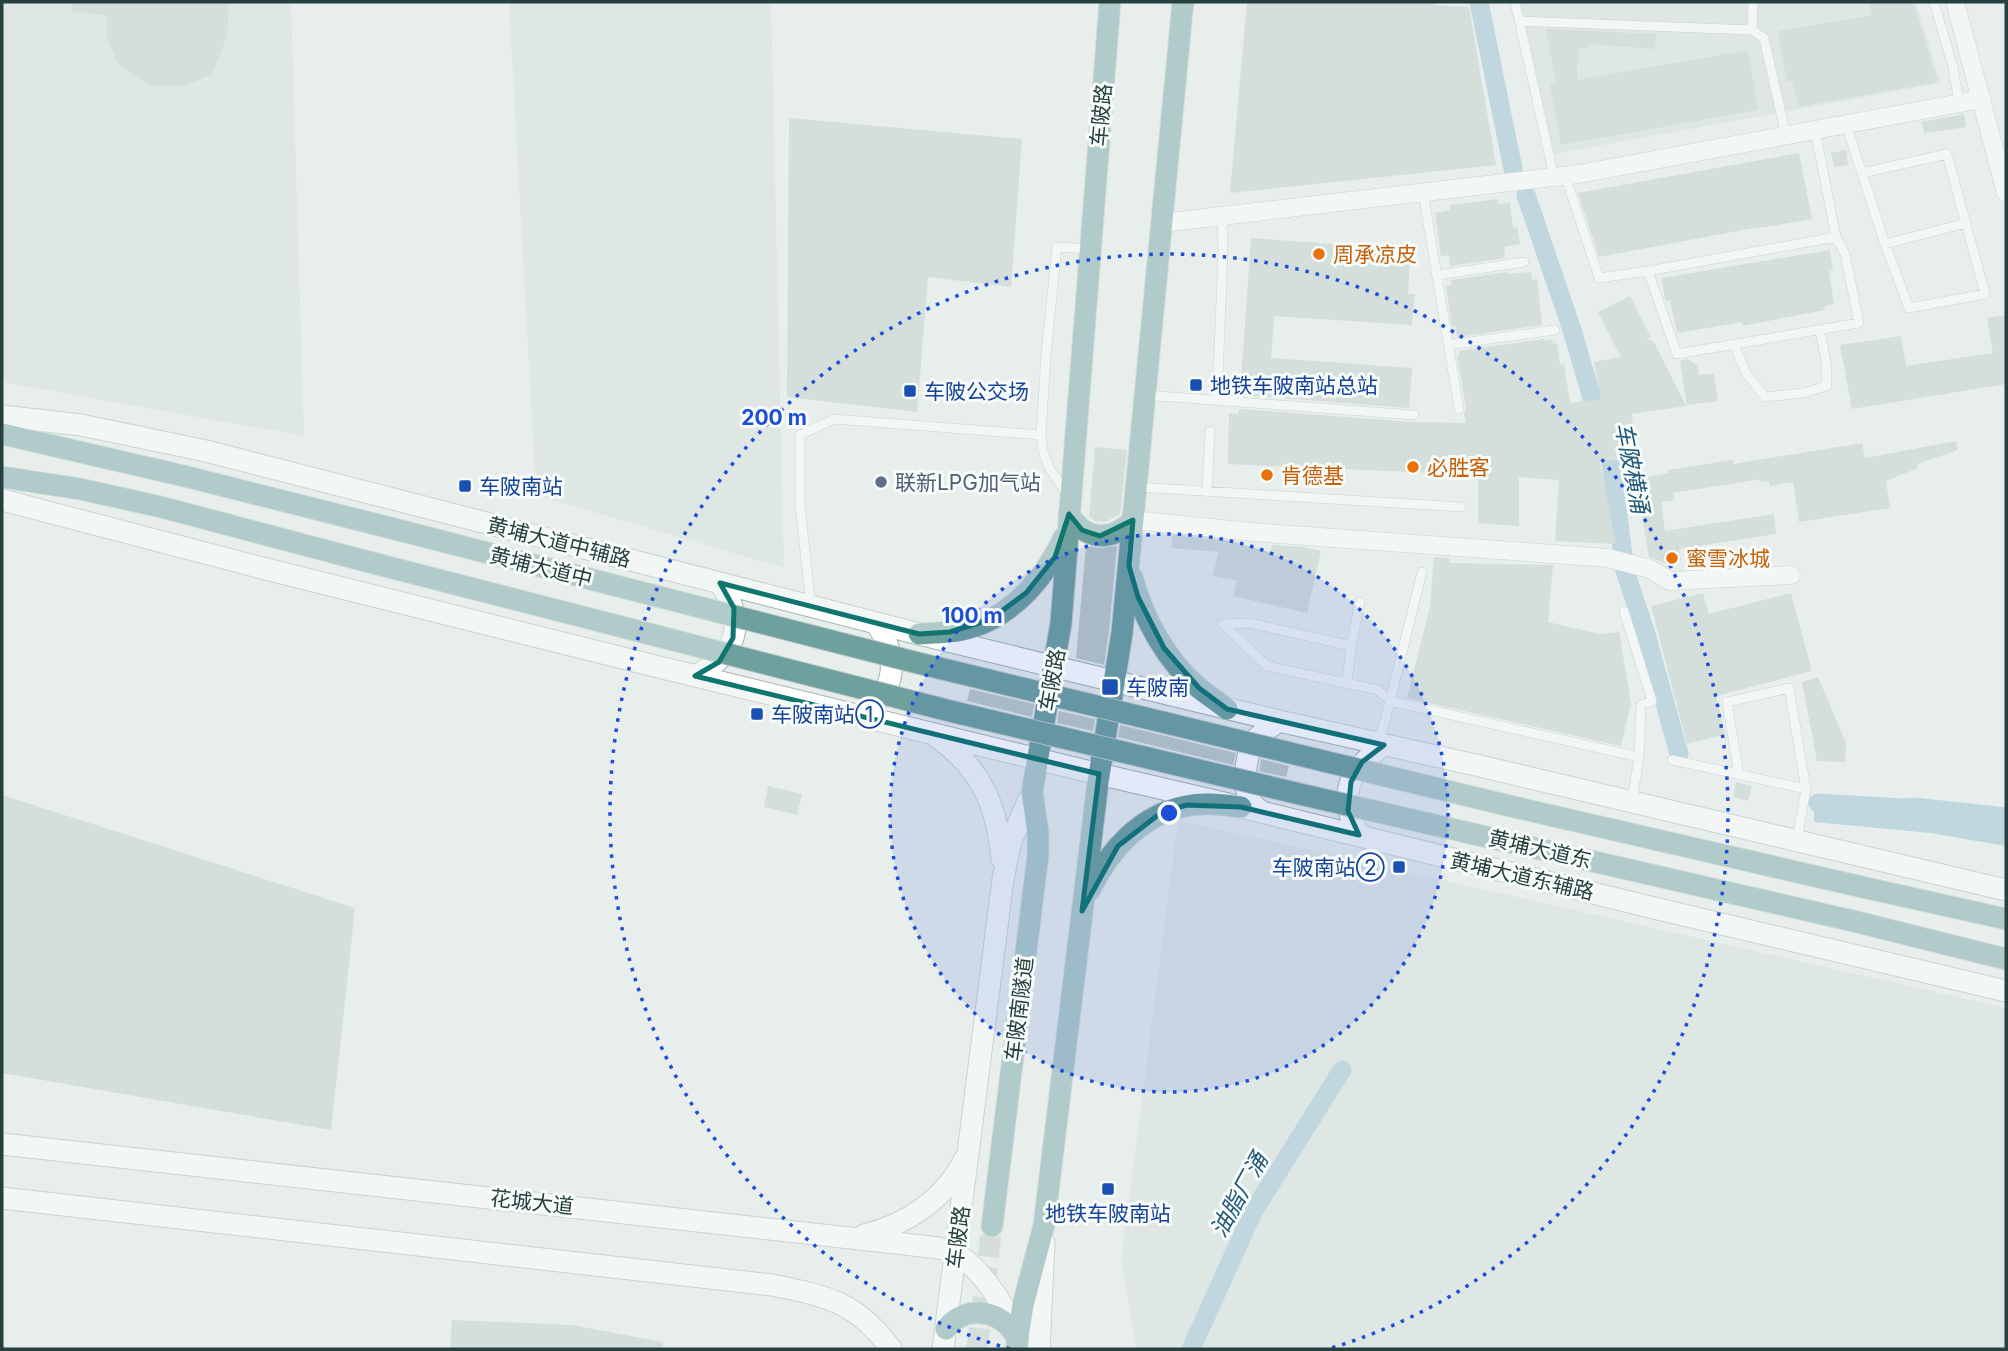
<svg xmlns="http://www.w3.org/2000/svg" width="2008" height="1351" viewBox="0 0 2008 1351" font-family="Inter,'Noto Sans SC',sans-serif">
<rect width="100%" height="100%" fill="#e7eeec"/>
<path fill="#d5dedc" d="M2,2H291L304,436L2,382Z
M509,2H771L784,568L536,495Z
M1509,2H1916L1941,83L1554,154Z
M1178,820L2006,1008V1349H1137L1121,1261Z"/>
<path fill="#93bacf" d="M1814,808L2006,814V846L1930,833L1814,822Z"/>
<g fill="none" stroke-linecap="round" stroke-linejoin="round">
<path stroke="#93bacf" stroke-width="19" d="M1479,2L1513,169
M1526,195L1572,330L1611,462L1625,571L1646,634L1679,754
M1818,803L1903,808L1914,807L2006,817
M1191,1349L1253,1212L1342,1070"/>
</g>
<path fill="#bcc9c6" d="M72,2H229L227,37L212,74L185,86H152L119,66L107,38V16L72,11Z
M1247,2H1434V5L1469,7L1496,165L1230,193Z
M1868,2H1913L1938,82L1798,107L1793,81L1787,82L1778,31L1872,15Z
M1546,29L1656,34L1655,49L1588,44V49L1578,48L1577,80L1748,50L1758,110L1561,145L1550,85L1556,84Z
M1964,114L1966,127L1924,133L1922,122Z
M789,118L1022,139L1011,287L928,277L917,412L787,397Z
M1846,150L1848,165L1834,167L1831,153Z
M1799,153L1812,219L1759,228V227L1599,257L1578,193Z
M1497,199L1498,204L1510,203L1513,228L1517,227L1520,244L1504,247L1505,258L1450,266L1449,255L1441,256L1435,213L1450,210V205Z
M1251,238L1401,249L1400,259L1410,260L1408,294H1415L1412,325L1274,316L1271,358L1412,368L1409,408L1240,395Z
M1830,250L1833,271H1829L1834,304L1824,306L1825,310L1742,326V322L1677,333L1670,300L1666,301L1665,299L1662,278Z
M1507,272L1508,274L1531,272L1532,280L1537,279L1542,325L1457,337L1455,326L1452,327L1446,286L1452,285L1451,280Z
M1630,296L1651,337L1646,338L1654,342L1686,406L1632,414L1634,449L1631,450L1632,458L1600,462L1616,544L1555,541L1559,480L1519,477V526L1478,523V475L1228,464L1229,413L1238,414L1239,409L1413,422L1466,423L1464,414L1466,408L1457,356H1459V351L1544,339V341L1552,339L1553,344L1557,343L1560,365L1564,364L1570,403L1601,399L1594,362L1621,357L1598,312Z
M2006,315V384L1852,409L1840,345L1901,336L1906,366L1993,353L1987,318Z
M1687,359L1697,365L1699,375L1714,373L1718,401L1687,405L1680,361Z
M1956,441L1958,450L1917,464L1918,468L1886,481L1890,508L1799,522L1793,482L1770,486L1769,481L1761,482V479L1673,493L1674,500L1661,502L1665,531L1774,514L1776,534L1679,549L1681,560L1663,563L1649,557L1636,479L1669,473L1668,470L1733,460V464L1862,443L1865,458Z
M1095,447L1127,450L1120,514L1105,522L1095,521L1089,517Z
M1173,535L1237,542V544L1271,552L1272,545L1303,547L1321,551L1307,613L1233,596L1237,580L1213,576L1218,552L1171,548Z
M1086,546L1100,548L1117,546L1109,631L1104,665L1076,658Z
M1434,557L1449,558L1450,563L1553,565L1548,622L1599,634L1619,632L1631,703L1621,746L1407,698L1430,607Z
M1703,593L1709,614L1791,593L1812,671L1716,696L1725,734L1687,744L1651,606Z
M1818,677L1846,743L1845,762L1817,761L1802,682Z
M970,689L1034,704L1032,717L967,701Z
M1059,711L1095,719L1093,731L1057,723Z
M1120,725L1236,753L1233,765L1118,737Z
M1261,759L1289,766L1286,777L1259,771Z
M1736,782L1752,786L1748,801L1733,797Z
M768,786L802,794L797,815L764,807Z
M2,795L355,908L331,1130L2,1073Z
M452,1320L572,1325L663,1342L662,1349H450Z"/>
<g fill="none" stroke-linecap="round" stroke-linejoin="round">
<path stroke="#c0cbc9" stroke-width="21" stroke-dasharray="21 10" stroke-linecap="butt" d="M977,1349L992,1226"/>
<defs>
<path id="lane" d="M1515,2L1554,177
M1934,2L1953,67L1959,103
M1520,21L1752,30L1764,38L1786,136
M1752,30L1753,2
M1846,124L1885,244L1909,308L1985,294L1947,154L1862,173
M1565,175L1599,278L1648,271L1836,237
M1423,192L1459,409
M1885,244L1966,223
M1648,271L1677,354L1859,323L1845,254L1836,237L1815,130
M1438,275L1524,262
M1448,345L1555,330
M1734,345L1746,373L1765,397L1803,393L1827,386L1826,362L1820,330
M1145,395L1414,415
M1217,401L1223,251L1222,216
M1137,487L1461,507
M1207,492L1210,431
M1068,495L1049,468L1043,451L1041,435L1046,354L1057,247L1090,249
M1360,602L1351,646L1249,623L1223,624L1267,666L1378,690L1390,701L1422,572
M811,607L800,504V435L834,419L1041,435
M1624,611L1652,701L1641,705L1639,757
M1347,683L1351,646
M1379,743L1390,701L1639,757L1632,801
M1672,760L1806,789L1797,840
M1739,775L1727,702L1789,688L1806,789"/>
<path id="street" d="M1955,2L2006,193
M1162,223L1579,174L1982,99
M1133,520L1251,532L1608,558L1650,569L1670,581L1791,575"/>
<path id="secondary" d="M2,416L81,425L206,451L919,634L1279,721L1480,766L2006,890
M2,500L262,568L667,669L1099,774L1241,807L1654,908L2006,991
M695,676C737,654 747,624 720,583
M872,705C900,681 894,652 877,624
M938,738C982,769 997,807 1002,859
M1262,812C1257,808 1253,806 1250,800C1242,784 1245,754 1256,739C1262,732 1271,727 1279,721
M1359,835C1336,795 1349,770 1384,745
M2,1144L931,1247C940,1248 950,1250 958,1255C982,1270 1009,1310 1016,1336
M2,1198L772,1285C827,1296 857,1302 891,1349
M864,1235C906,1225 945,1199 964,1160
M943,1349L1003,879L1011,841L1032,792
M1039,1349L1044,1243"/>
<path id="primary" d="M2,434L184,476L379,525
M2,477L80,489L161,507L369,562
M1069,514C1085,541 1112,542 1133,520
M1132,577C1143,618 1167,662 1200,689C1209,696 1218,702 1227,709
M919,634C937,633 956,633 973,627C1015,613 1046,576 1064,537
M1862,887L2006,919
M1090,890C1109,850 1141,815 1186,806C1204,802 1223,805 1241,807
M1853,921L2006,959
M992,1226L1038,855V833L1032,792L1061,623L1110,2
M946,1329C965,1303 1005,1310 1017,1339
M1016,1349L1023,1305L1044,1225L1098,782L1122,633L1183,2"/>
</defs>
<use href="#lane" stroke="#a9b6b4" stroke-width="10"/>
<use href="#street" stroke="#a9b6b4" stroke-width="19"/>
<use href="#secondary" stroke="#a3b6b4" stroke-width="23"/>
<use href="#primary" stroke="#c2cac9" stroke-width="23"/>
<use href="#lane" stroke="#fff" stroke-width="9"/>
<use href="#street" stroke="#fff" stroke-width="18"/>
<use href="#secondary" stroke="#fff" stroke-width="21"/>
<use href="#primary" stroke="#6ea19d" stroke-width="21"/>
<defs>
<path id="primary-bridge" d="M379,525L918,663L1510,806L1862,887
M369,562L950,711L1304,795L1853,921"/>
</defs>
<use href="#primary-bridge" stroke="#c2cac9" stroke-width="23" stroke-linecap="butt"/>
<use href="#primary-bridge" stroke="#6ea19d" stroke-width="21"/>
</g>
<path d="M0 0H2008V1351H0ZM1069,514L1082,530L1100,536L1133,520L1129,566L1138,597L1164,648L1199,688L1227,709L1384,745L1362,762L1351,782L1348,811L1359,835L1241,807L1187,805L1162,812L1118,846L1082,911L1099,774L695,676L719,662L733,638L734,608L720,583L919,634L950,632L991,619L1026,593L1055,557Z" fill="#e7eeec" fill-opacity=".55" fill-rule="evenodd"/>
<path fill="none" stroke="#0f766e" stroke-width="5" stroke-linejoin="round" d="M1069,514L1082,530L1100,536L1133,520L1129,566L1138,597L1164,648L1199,688L1227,709L1384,745L1362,762L1351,782L1348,811L1359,835L1241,807L1187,805L1162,812L1118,846L1082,911L1099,774L695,676L719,662L733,638L734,608L720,583L919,634L950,632L991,619L1026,593L1055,557Z"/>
<circle cx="1169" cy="813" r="279" fill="#1d4ed8" fill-opacity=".12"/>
<g fill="none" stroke="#1d4ed8" stroke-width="3.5" stroke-dasharray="3.5 7">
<circle cx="1169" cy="813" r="279"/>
<path d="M1010 1349A559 559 0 1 1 1328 1349"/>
</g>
<g fill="#e8710a" stroke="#f7fbfa" stroke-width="2.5">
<circle cx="1319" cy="254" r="7"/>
<circle cx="1413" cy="467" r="7"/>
<circle cx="1267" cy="475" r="7"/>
<circle cx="1672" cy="558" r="7"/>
</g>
<g fill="#1a4fb4" stroke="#f7fbfa" stroke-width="2.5">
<rect x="1189" y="378" width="14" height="14" rx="3.5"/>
<rect x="903" y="384" width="14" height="14" rx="3.5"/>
<rect x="458" y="479" width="14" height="14" rx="3.5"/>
<rect x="1101" y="678" width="18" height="18" rx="3.5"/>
<rect x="750" y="707" width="14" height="14" rx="3.5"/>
<rect x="1392" y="860" width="14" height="14" rx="3.5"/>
<rect x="1101" y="1182" width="14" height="14" rx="3.5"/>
</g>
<circle fill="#5c6f8a" stroke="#f7fbfa" stroke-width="2.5" cx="881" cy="482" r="7"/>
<g text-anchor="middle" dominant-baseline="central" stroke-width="6" stroke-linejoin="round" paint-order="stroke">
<g font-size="21" fill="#26403e" stroke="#f7fbfa">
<text transform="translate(1101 115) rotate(-85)">车陂路</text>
<text transform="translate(559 542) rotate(14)">黄埔大道中辅路</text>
<text transform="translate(541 567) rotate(14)">黄埔大道中</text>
<text transform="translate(1052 680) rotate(-80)">车陂路</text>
<text transform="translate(1540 849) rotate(13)">黄埔大道东</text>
<text transform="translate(1522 876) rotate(13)">黄埔大道东辅路</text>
<text transform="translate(1019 1009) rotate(-83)">车陂南隧道</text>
<text transform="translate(532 1202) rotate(6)">花城大道</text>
<text transform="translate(958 1237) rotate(-83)">车陂路</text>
</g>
<g font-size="21" fill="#c56008" stroke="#f7fbfa" text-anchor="start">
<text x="1333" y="254">周承凉皮</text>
<text x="1427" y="467">必胜客</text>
<text x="1281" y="475">肯德基</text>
<text x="1686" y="558">蜜雪冰城</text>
</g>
<g font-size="21" fill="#164399" stroke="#f7fbfa" text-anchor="start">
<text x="1210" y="385">地铁车陂南站总站</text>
<text x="924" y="391">车陂公交场</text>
<text x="479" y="486">车陂南站</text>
<text x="1126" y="687">车陂南</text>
<text x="771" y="714">车陂南站①</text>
<text x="1385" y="867" text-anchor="end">车陂南站②</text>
<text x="1108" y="1213" text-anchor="middle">地铁车陂南站</text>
</g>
<g font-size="21" fill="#4e5e75" stroke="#f7fbfa" text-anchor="start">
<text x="895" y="482">联新LPG加气站</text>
</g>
<g font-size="23" font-style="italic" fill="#245a78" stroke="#f7fbfa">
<text transform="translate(1632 468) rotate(79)">车陂横涌</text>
<text transform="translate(1239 1195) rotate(-61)">油脂厂涌</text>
</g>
</g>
<circle cx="1169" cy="813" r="10" fill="#1d4ed8" stroke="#f7fbfa" stroke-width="3.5"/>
<g font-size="21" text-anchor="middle" font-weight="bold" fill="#1d4ed8" stroke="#f7fbfa" stroke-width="6" stroke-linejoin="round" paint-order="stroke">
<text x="774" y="425">200 m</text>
<text x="972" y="623">100 m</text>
</g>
<rect width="2008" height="1351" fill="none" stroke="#26403e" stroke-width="7"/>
</svg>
